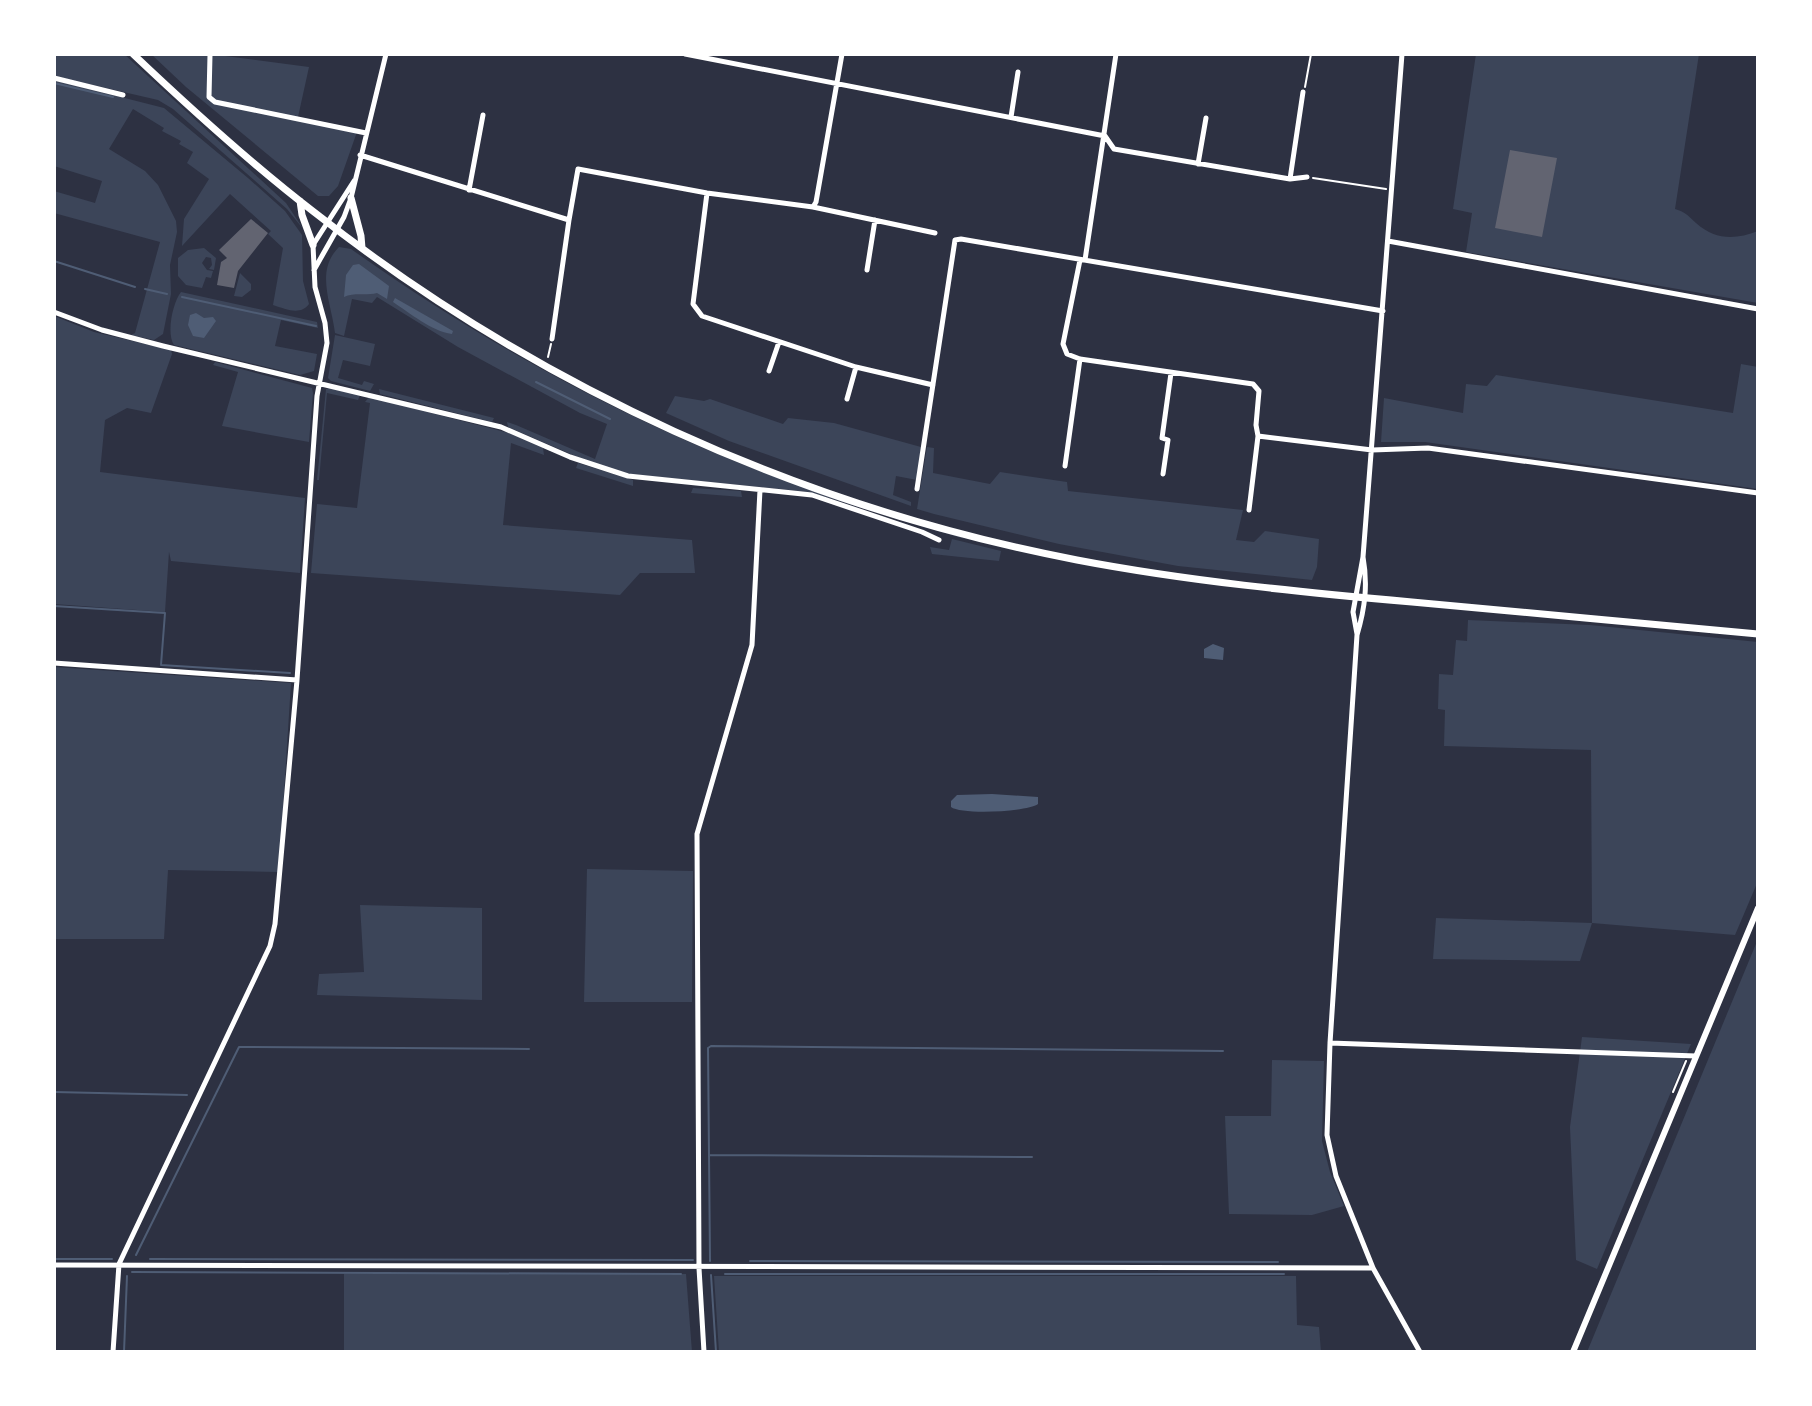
<svg xmlns="http://www.w3.org/2000/svg" width="1812" height="1406" viewBox="0 0 1812 1406" font-family="Inter,sans-serif">
<rect width="100%" height="100%" fill="#2d3142"/>
<path fill="#3c4559" d="M54,54H124L286,203L304,230L287,209L173,109L158,100L54,76Z
M151,54H210L309,67L298,117L358,129L338,186L329,196H318L186,87Z
M1476,54H1699L1675,209C1686,212 1688,216 1696,223C1715,240 1735,240 1758,231V303L1466,252L1472,213L1453,209Z
M54,80L164,108L248,178L285,211L302,235L303,281L309,304C300,316 286,309 273,305L283,248L268,234L271,231L230,194L182,246L184,219L209,179L187,163L193,152L179,144L181,141L162,131L164,128L133,109L109,149L145,171L158,185L176,221L177,232L170,265L171,294L163,334L154,340L131,335L135,333L160,242L54,213V191L95,203L102,181L54,166Z
M339,247L351,249C472,335 604,409 742,464C793,484 845,501 897,518C918,525 947,529 965,539L809,492L630,474L587,461L508,427L507,422L516,425L595,459L607,424L580,413L458,347L377,297L372,303L352,299L344,336L335,333C331,301 315,271 339,247Z
M204,248L216,258L214,270L209,269L212,265L211,258L206,257L202,263L207,270L213,271L211,278L206,277L202,288L186,285L178,276V258L188,250Z
M240,273L251,284V290L242,297L234,296Z
M181,292L317,322L318,328L281,320L275,346L317,354L314,371L300,375L174,345C166,333 173,302 181,292Z
M54,316L94,332L171,350L172,354L151,413L127,408L105,420L100,472L305,498L300,573L171,561L169,552L165,612L54,604Z
M335,335L375,344L370,366L343,360L338,378L362,385L364,381L374,384L370,391L331,381L328,378Z
M215,362L312,388L313,393L309,442L222,426L238,372L213,365Z
M1741,364L1758,367V489L1425,442H1381L1384,398L1463,413L1466,384L1487,386L1496,375L1733,413Z
M330,388L360,395L358,400L327,393L319,480H317L326,389Z
M379,389L494,418L492,422L380,394Z
M675,396L704,401L710,399L783,424L788,418L834,423L921,447L917,480L896,476L893,495L911,502V506L729,441L666,413Z
M369,397L509,433L543,448L544,455L511,443L503,525L692,540L695,573H640L620,595L311,573L317,504L357,508L370,403L365,402Z
M927,447L934,448L933,473L990,484L1000,472L1067,482L1068,491L1243,510L1236,540L1254,542L1265,531L1319,539L1317,567L1312,580L1178,566L1059,544L934,514L917,509Z
M578,463L633,480V486L576,468Z
M693,488L741,491L742,497L691,493Z
M952,539L1001,551L999,561L932,554L930,547L949,550Z
M1468,620L1590,625L1758,642V881L1735,935L1592,923L1580,961L1433,959L1436,918L1592,923L1591,750L1444,746L1445,710L1438,709L1439,674L1453,675L1456,640L1467,641Z
M54,667L291,683L279,872L168,870L164,939H54Z
M587,869L693,871L692,1002H584Z
M360,905L482,908V1000L317,995L319,974L364,972Z
M1758,939V1352H1587Z
M1582,1037L1691,1044L1597,1269L1576,1260L1570,1127Z
M1272,1060L1324,1061L1322,1141L1330,1172L1344,1206L1312,1215L1229,1214L1225,1116H1271Z
M344,1274H686L692,1352H344Z
M714,1276H1296L1297,1325L1319,1327L1321,1352H719Z"/>
<path fill="#4f5d75" d="M359,264L389,286L387,299L377,293C365,296 354,292 344,297L346,275L353,265Z
M395,298L453,331L452,334C431,331 410,313 393,302Z
M196,313L204,318L213,317L216,321L204,338L193,336L188,325L190,315Z
M1213,644L1224,648L1223,660L1204,658V649Z
M992,794L1038,797V804C1027,812 961,815 951,807V801L957,795Z"/>
<g fill="none" stroke-linecap="round" stroke-linejoin="round">
<path stroke="#4f5d75" stroke-width="2" d="M54,83L113,97
M54,261L135,287
M145,289L167,294
M182,297L316,326
M536,382L610,419
M54,606L165,613L161,665L290,673
M54,1092L187,1095
M709,1155L708,1048L711,1046L1223,1051
M136,1255L239,1047L529,1049
M54,1259H112
M150,1259L693,1260
M710,1261L709,1155L1032,1157
M750,1261L1278,1262
M132,1272L681,1274
M725,1274H1284
M711,1275L716,1352
M124,1352L127,1276"/>
</g>
<path fill="#626471" d="M1510,150L1557,158L1542,237L1495,228Z
M251,219L268,233L238,271L234,288L217,285L221,262L227,258L219,250Z"/>
<g fill="none" stroke-linecap="round" stroke-linejoin="round">
<path stroke="#fff" stroke-width="2" d="M1305,87L1311,54
M1313,178L1386,189
M548,357L551,344
M1673,1092L1686,1061"/>
<path stroke="#fff" stroke-width="5" d="M685,54L1105,136L1114,149L1290,179L1307,177
M210,55L209,97L215,102L366,133
M54,78L123,95
M1011,117L1018,72
M360,155L569,220L552,339
M1198,164L1206,118
M1290,179L1303,92
M469,190L483,115
M707,193L693,304L702,316L856,367L933,385
M813,207L816,202L842,54
M569,220L578,169L707,193L813,207L935,233
M1388,241L1758,309
M1080,260L1063,344L1067,354L1080,359L1253,384L1259,391L1256,425L1258,436L1372,450L1428,448L1758,493
M1085,260L1116,54
M314,270L344,217L351,198L386,54
M867,270L875,220
M54,312L102,330L163,346L501,427L570,457L628,476L812,495L922,532L939,540
M769,371L779,342
M847,399L856,367
M1065,466L1080,359
M1163,474L1168,440L1162,438L1171,373
M917,489L955,240L961,239L1383,311
M1249,510L1258,436
M1363,557C1368,585 1365,608 1357,635L1330,1043L1327,1135L1336,1176L1373,1268L1420,1352
M1357,634L1353,612L1363,557L1402,54
M54,663L297,680
M1330,1043L1696,1056
M54,1265L1373,1268
M113,1352L119,1264L270,946L275,924L297,680L317,396L327,343L325,323L315,287L313,245L354,181
M704,1352L699,1268L697,834L752,645L760,490"/>
<path stroke="#fff" stroke-width="6" d="M1573,1352L1758,908"/>
<path stroke="#fff" stroke-width="7" d="M133,54C191,109 250,163 314,212C535,386 800,507 1077,560C1187,581 1300,592 1412,602C1527,613 1643,623 1758,634
M351,198L361,236L362,248
M300,201L302,215L313,245"/>
</g>
<rect width="1812" height="1406" fill="none" stroke="#ffffff" stroke-width="112"/>
</svg>
